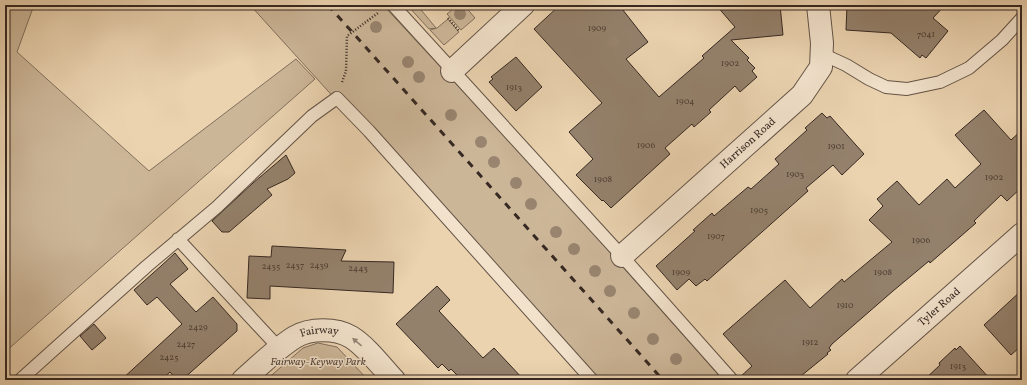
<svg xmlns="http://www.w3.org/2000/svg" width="1027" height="385" viewBox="0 0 1027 385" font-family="Vollkorn,serif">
<rect width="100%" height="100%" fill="#ebd3b0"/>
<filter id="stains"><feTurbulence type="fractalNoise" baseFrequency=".005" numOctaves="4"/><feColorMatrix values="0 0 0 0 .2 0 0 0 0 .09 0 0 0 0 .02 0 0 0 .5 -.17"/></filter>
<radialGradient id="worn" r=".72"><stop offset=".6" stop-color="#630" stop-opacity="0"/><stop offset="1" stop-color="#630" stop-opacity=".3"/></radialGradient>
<path fill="#ccb698" stroke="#816f5d" d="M5,5H34L17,52L149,171L296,59L315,79L5,352Z
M250,5H383L560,196L723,380H590Z
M407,5H417L436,28L429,29Z
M458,5H464L475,18L461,30L447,14Z
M448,19L459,32L444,45L430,30L437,28Z
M318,343L337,347L368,380H266L303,348Z"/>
<path fill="#94816c" stroke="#362822" d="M560,5H619L648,42L626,59L659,97L704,58L702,56L735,27L716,5H780L783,35L731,40L749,58L747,60L755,68L752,71L757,77L740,92L735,86L709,110L711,112L694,127L692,124L665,148L670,154L611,208L603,200L602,201L576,175L593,159L569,132L602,103L534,29Z
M847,5H945L933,18L948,31L926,58L922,55L920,58L891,33L846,30Z
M516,57L542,87L516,111L489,82L493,79L491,77Z
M984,110L1011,140L1022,130V187L1007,201L1001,195L974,221L976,223L930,263L929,261L893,291L832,344L829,348L831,350L827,353L828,354L796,380H739V378L752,366L723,334L785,280L810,308L842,279L844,282L892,242L869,220L883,206L877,199L897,181L919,205L947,179L955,188L981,164L955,135Z
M822,113L827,118L830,116L864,154L842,175L833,165L806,188L808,191L707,281L705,279L696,286L689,279L677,290L656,266L695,231L693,230L712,213L714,216L748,187L751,189L779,164L775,159L807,130L805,128Z
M286,155L295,173L288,179L267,189L272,195L229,232H222L212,221L253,183Z
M272,246L346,250L341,261L394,262L393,293L270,286V299L247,298L249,256L271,257Z
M175,253L188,269L170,284L196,312L213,297L237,324V331L182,380H177L170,372L161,380H121L182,324L157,297L147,305L134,290L161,266Z
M437,286L450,300L439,311L483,358L494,348L524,380H462L451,369L449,371L442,364L438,368L396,324Z
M1022,290V345L1011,355L984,325Z
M94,324L106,338L92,350L80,336Z
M960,346L991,380H924L940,365L939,363L955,348L956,350Z"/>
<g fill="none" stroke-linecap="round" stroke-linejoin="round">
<defs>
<path id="service" d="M393,5L622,256L732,380
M822,54L846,65L869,79L886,87L907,89L940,82L969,68L1002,40L1022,18
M178,239L280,349
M20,380L147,266L217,207L312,116L337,98L369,131L592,380"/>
<g id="minor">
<path d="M452,71L523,5"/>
<path id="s1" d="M622,256L802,95L821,67L822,43L818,5"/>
<path id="s2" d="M243,380C259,366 277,348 295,337C310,328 336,328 351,337C366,346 382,367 394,380"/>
<path id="s3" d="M857,380L1022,234"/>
</g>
</defs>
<use href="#service" stroke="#635346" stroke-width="14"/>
<use href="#minor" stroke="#635346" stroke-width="24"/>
<path stroke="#362822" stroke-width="2.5" stroke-dasharray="1 2" stroke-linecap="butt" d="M448,18L459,31
M342,82L346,71L347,36L378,13"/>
<use href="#service" stroke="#f2e2cc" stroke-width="12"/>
<use href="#minor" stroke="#f2e2cc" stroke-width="22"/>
<path stroke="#362822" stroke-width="3" stroke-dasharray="7 7" stroke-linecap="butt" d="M328,5L663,380"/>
</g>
<g fill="#98846f">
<circle cx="460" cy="14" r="6"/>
<circle cx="376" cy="27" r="6"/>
<circle cx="613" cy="42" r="6"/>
<circle cx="408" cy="62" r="6"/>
<circle cx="419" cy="77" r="6"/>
<circle cx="451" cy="115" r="6"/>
<circle cx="481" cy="142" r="6"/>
<circle cx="494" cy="162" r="6"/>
<circle cx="516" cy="183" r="6"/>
<circle cx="531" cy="204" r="6"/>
<circle cx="556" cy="232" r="6"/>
<circle cx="574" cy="249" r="6"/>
<circle cx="595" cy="271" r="6"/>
<circle cx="610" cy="291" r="6"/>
<circle cx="634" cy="313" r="6"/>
<circle cx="653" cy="339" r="6"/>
<circle cx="676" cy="359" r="6"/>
</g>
<defs><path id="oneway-solid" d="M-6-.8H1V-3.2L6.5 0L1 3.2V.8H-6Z"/></defs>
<use fill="#948577" href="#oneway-solid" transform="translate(357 342) rotate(-140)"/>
<g text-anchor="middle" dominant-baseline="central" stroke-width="3" stroke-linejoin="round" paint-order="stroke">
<g font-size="9" fill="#4e3e34">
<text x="597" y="28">1909</text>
<text x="926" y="34">7041</text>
<text x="730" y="63">1902</text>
<text x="514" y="87">1913</text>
<text x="685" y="101">1904</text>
<text x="646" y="145">1906</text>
<text x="836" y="146">1901</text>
<text x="795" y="174">1903</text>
<text x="994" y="177">1902</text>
<text x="603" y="179">1908</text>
<text x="759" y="210">1905</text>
<text x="716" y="236">1907</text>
<text x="921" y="240">1906</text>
<text x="295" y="265">2437</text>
<text x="319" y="265">2439</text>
<text x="271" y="266">2435</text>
<text x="358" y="268">2443</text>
<text x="681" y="272">1909</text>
<text x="883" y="272">1908</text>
<text x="845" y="305">1910</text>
<text x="198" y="327">2429</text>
<text x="810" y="342">1912</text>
<text x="186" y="344">2427</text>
<text x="169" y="357">2425</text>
<text x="958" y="366">1913</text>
</g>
<g font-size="11" fill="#362822" stroke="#f2e2cc">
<text stroke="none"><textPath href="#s1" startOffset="169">Harrison Road</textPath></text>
<text stroke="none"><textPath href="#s3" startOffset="110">Tyler Road</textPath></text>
<text stroke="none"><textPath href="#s2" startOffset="93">Fairway</textPath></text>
</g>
<g font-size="11" font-style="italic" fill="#54443a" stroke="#f2e2cc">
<text x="318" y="362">Fairway-Keyway Park</text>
</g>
</g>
<rect width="1027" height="385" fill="none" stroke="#ebd3b0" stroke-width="20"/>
<rect x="6" y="6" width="1015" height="373" fill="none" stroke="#362822" stroke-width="2"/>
<rect x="10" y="10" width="1007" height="365" fill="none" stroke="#362822"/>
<rect width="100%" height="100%" filter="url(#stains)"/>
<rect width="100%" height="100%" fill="url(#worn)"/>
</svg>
